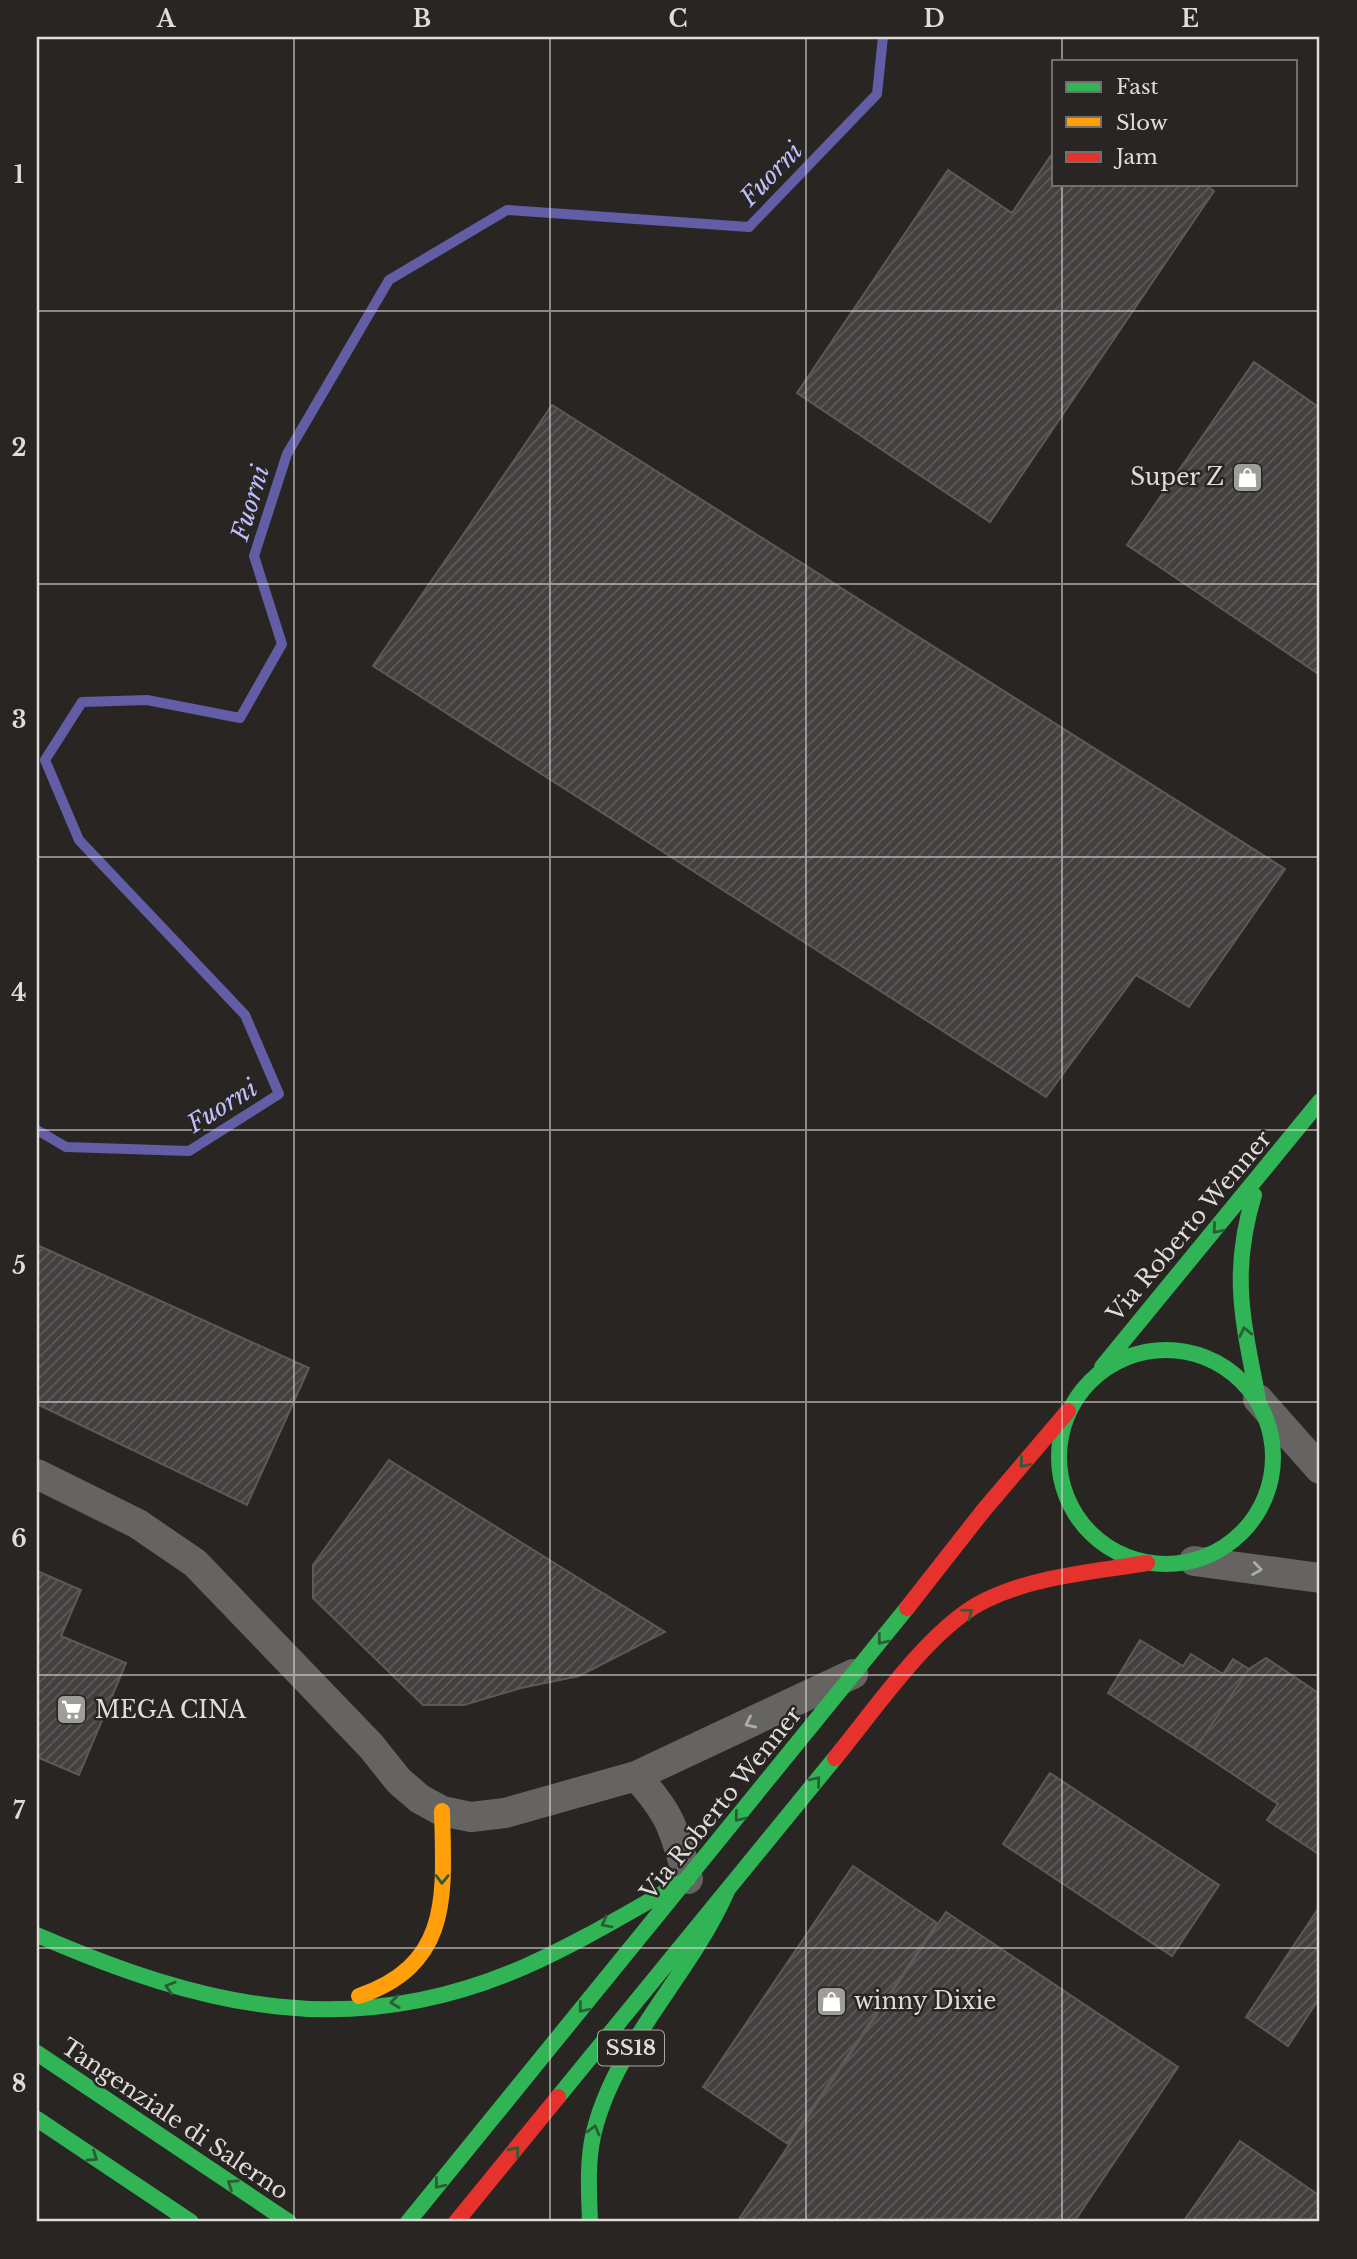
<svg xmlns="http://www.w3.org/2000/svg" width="1357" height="2259" viewBox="0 0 1357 2259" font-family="'Libre Baskerville',serif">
<defs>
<pattern id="building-hatch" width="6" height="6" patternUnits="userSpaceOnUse" patternTransform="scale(1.75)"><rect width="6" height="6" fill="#434140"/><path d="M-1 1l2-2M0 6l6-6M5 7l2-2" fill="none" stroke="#5e5c5b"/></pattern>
</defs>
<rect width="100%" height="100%" fill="#282523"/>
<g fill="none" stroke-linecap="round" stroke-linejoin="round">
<path stroke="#625da4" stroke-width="10" d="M37,1130L66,1147L189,1151L279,1094L245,1015L79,840L45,760L82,702L147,700L240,718L282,644L254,556L287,454L389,280L507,210L749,227L877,94L883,37"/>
</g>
<path fill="url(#building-hatch)" stroke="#5c5a58" stroke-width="2" d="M1052,154L1054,184H1204L1214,191L990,522L797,393L948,170L1012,213Z
M1254,362L1320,408V675L1127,545Z
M552,405L1285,869L1189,1007L1136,975L1046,1097L373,666Z
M37,1245L309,1368L247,1505L37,1404Z
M389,1460L665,1632L579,1676L521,1688L464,1705H423L313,1598V1565Z
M37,1571L81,1590L61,1636L126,1663L79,1775L37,1757Z
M1140,1640L1183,1666L1191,1654L1223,1674L1233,1659L1249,1669L1195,1749L1108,1693Z
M1266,1658L1320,1694V1855L1267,1820L1278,1804L1195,1749L1249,1669Z
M1050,1773L1219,1885L1172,1956L1003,1844Z
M853,1866L937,1923L788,2144L703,2087Z
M1320,1906V1997L1288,2046L1246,2017Z
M946,1912L1178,2067L1074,2222H737Z
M1240,2141L1320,2196V2222H1183Z"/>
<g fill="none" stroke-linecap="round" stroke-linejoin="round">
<path stroke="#656463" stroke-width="30" d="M1258,1399L1320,1469
M37,1474L138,1524L195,1563L371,1746L399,1781L420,1799L442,1811L471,1817L505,1813L636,1776L853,1674
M1194,1561L1320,1578
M636,1776C672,1815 674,1830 688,1879"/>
<path stroke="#30b455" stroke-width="16" d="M1254,1195C1230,1274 1243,1321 1258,1399
M1059 1457a107 107 0 1 1 214 0a107 107 0 1 1-214 0Z
M1102,1367L1320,1101
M37,1935C203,2007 350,2043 524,1967C581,1942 634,1909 688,1879
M37,2053L289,2222
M558,2097L835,1758
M37,2119L191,2222
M408,2222L907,1608
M590,2222C589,2193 587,2164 593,2136C613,2046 690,1976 727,1891"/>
<path stroke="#ff9f0a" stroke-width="16" d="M359,1996C452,1964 444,1895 442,1811"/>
<path stroke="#e5322d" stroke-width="16" d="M907,1608L983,1511L1068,1411
M835,1758C874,1711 931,1626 986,1600C1035,1576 1094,1572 1147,1563
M456,2222L558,2097"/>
</g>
<defs><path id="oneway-chevron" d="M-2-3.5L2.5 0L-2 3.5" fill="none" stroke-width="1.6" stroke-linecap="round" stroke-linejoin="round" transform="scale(1.75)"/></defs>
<g stroke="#2c5e36">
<use href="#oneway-chevron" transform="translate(1217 1229) rotate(130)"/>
<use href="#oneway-chevron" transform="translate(1245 1332) rotate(-102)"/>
<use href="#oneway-chevron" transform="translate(1024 1463) rotate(130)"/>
<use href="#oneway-chevron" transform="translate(968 1613) rotate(-37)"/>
<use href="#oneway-chevron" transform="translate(882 1640) rotate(128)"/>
<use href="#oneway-chevron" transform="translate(816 1781) rotate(-51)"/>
<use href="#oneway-chevron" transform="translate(739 1817) rotate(129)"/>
<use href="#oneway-chevron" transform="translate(442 1879) rotate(91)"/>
<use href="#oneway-chevron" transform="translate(606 1923) rotate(152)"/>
<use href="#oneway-chevron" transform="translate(170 1987) rotate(-163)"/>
<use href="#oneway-chevron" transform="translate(395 2002) rotate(173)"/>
<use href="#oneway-chevron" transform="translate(583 2008) rotate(129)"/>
<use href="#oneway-chevron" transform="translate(594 2130) rotate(-75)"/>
<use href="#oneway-chevron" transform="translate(515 2151) rotate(-51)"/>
<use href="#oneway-chevron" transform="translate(93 2157) rotate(34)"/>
<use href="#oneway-chevron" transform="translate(232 2184) rotate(-146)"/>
<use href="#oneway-chevron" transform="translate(439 2184) rotate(129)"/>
</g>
<g stroke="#aeadaa">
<use href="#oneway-chevron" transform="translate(1257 1569) rotate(8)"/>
<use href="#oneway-chevron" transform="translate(750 1723) rotate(155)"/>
</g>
<path fill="none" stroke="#dfddda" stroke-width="2" stroke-opacity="0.55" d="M294,37V2222M550,37V2222M806,37V2222M1062,37V61M1062,184V2222M37,311H1320M37,584H1320M37,857H1320M37,1130H1320M37,1402H1320M37,1675H1320M37,1948H1320"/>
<defs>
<symbol id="shop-square" viewBox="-11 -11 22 22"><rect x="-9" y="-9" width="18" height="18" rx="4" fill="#9f9d9a" stroke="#292522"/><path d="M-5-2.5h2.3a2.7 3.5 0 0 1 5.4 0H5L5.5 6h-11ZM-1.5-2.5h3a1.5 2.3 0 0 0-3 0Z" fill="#fff"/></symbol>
<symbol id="supermarket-square" viewBox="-11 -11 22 22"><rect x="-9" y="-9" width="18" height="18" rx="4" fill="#9f9d9a" stroke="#292522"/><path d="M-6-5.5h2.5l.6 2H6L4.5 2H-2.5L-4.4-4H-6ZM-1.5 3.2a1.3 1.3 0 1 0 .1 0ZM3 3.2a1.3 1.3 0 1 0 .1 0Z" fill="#fff"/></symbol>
</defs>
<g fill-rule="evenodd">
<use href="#shop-square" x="1230" y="460" width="35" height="35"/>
<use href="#supermarket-square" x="54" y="1692" width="35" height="35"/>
<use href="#shop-square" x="814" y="1984" width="35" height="35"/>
</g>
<g text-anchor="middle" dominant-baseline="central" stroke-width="5" stroke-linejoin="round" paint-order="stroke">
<rect fill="#292522" stroke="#a8a6a3" stroke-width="2" x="598" y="2030.5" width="66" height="35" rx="5"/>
<g font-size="21" font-weight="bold" fill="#dfddda">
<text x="631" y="2048">SS18</text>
</g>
<g font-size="23" fill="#dfddda" stroke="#292522" text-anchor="start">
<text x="1224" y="477" text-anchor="end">Super Z</text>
<text x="95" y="1710">MEGA CINA</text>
<text x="854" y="2001">winny Dixie</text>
</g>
<g font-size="23" fill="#dfddda" stroke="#292522">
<text transform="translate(1189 1226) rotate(-50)">Via Roberto Wenner</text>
<text transform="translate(721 1803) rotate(-51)">Via Roberto Wenner</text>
<text transform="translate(175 2119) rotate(34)">Tangenziale di Salerno</text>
</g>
<g font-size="24" font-style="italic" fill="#bfbfff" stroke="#292522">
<text transform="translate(771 174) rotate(-46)">Fuorni</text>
<text transform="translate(250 503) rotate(-73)">Fuorni</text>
<text transform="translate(222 1106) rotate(-32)">Fuorni</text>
</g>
</g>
<rect width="1357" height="2259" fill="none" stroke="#292522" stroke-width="77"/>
<rect x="1052" y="60" width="245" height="126" fill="#292522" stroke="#726f6c" stroke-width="2"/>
<rect x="1066" y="82" width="35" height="10" fill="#30b455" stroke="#726f6c" stroke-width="2"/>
<text x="1116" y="94" font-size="21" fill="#dfddda">Fast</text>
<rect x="1066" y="117" width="35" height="10" fill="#ff9f0a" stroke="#726f6c" stroke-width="2"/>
<text x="1116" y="130" font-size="21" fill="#dfddda">Slow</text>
<rect x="1066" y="152" width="35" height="10" fill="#e5322d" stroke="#726f6c" stroke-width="2"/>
<text x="1116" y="164" font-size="21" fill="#dfddda">Jam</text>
<rect x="38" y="38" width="1280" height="2182" fill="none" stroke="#dfddda" stroke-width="2.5"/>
<g font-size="23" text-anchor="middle" font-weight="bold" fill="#dfddda">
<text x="166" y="27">A</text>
<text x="422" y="27">B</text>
<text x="678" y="27">C</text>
<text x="934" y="27">D</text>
<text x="1190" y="27">E</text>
<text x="19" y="183">1</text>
<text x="19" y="456">2</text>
<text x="19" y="728">3</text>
<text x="19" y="1001">4</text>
<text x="19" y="1274">5</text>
<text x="19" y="1547">6</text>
<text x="19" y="1819">7</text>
<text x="19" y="2092">8</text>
</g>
</svg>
